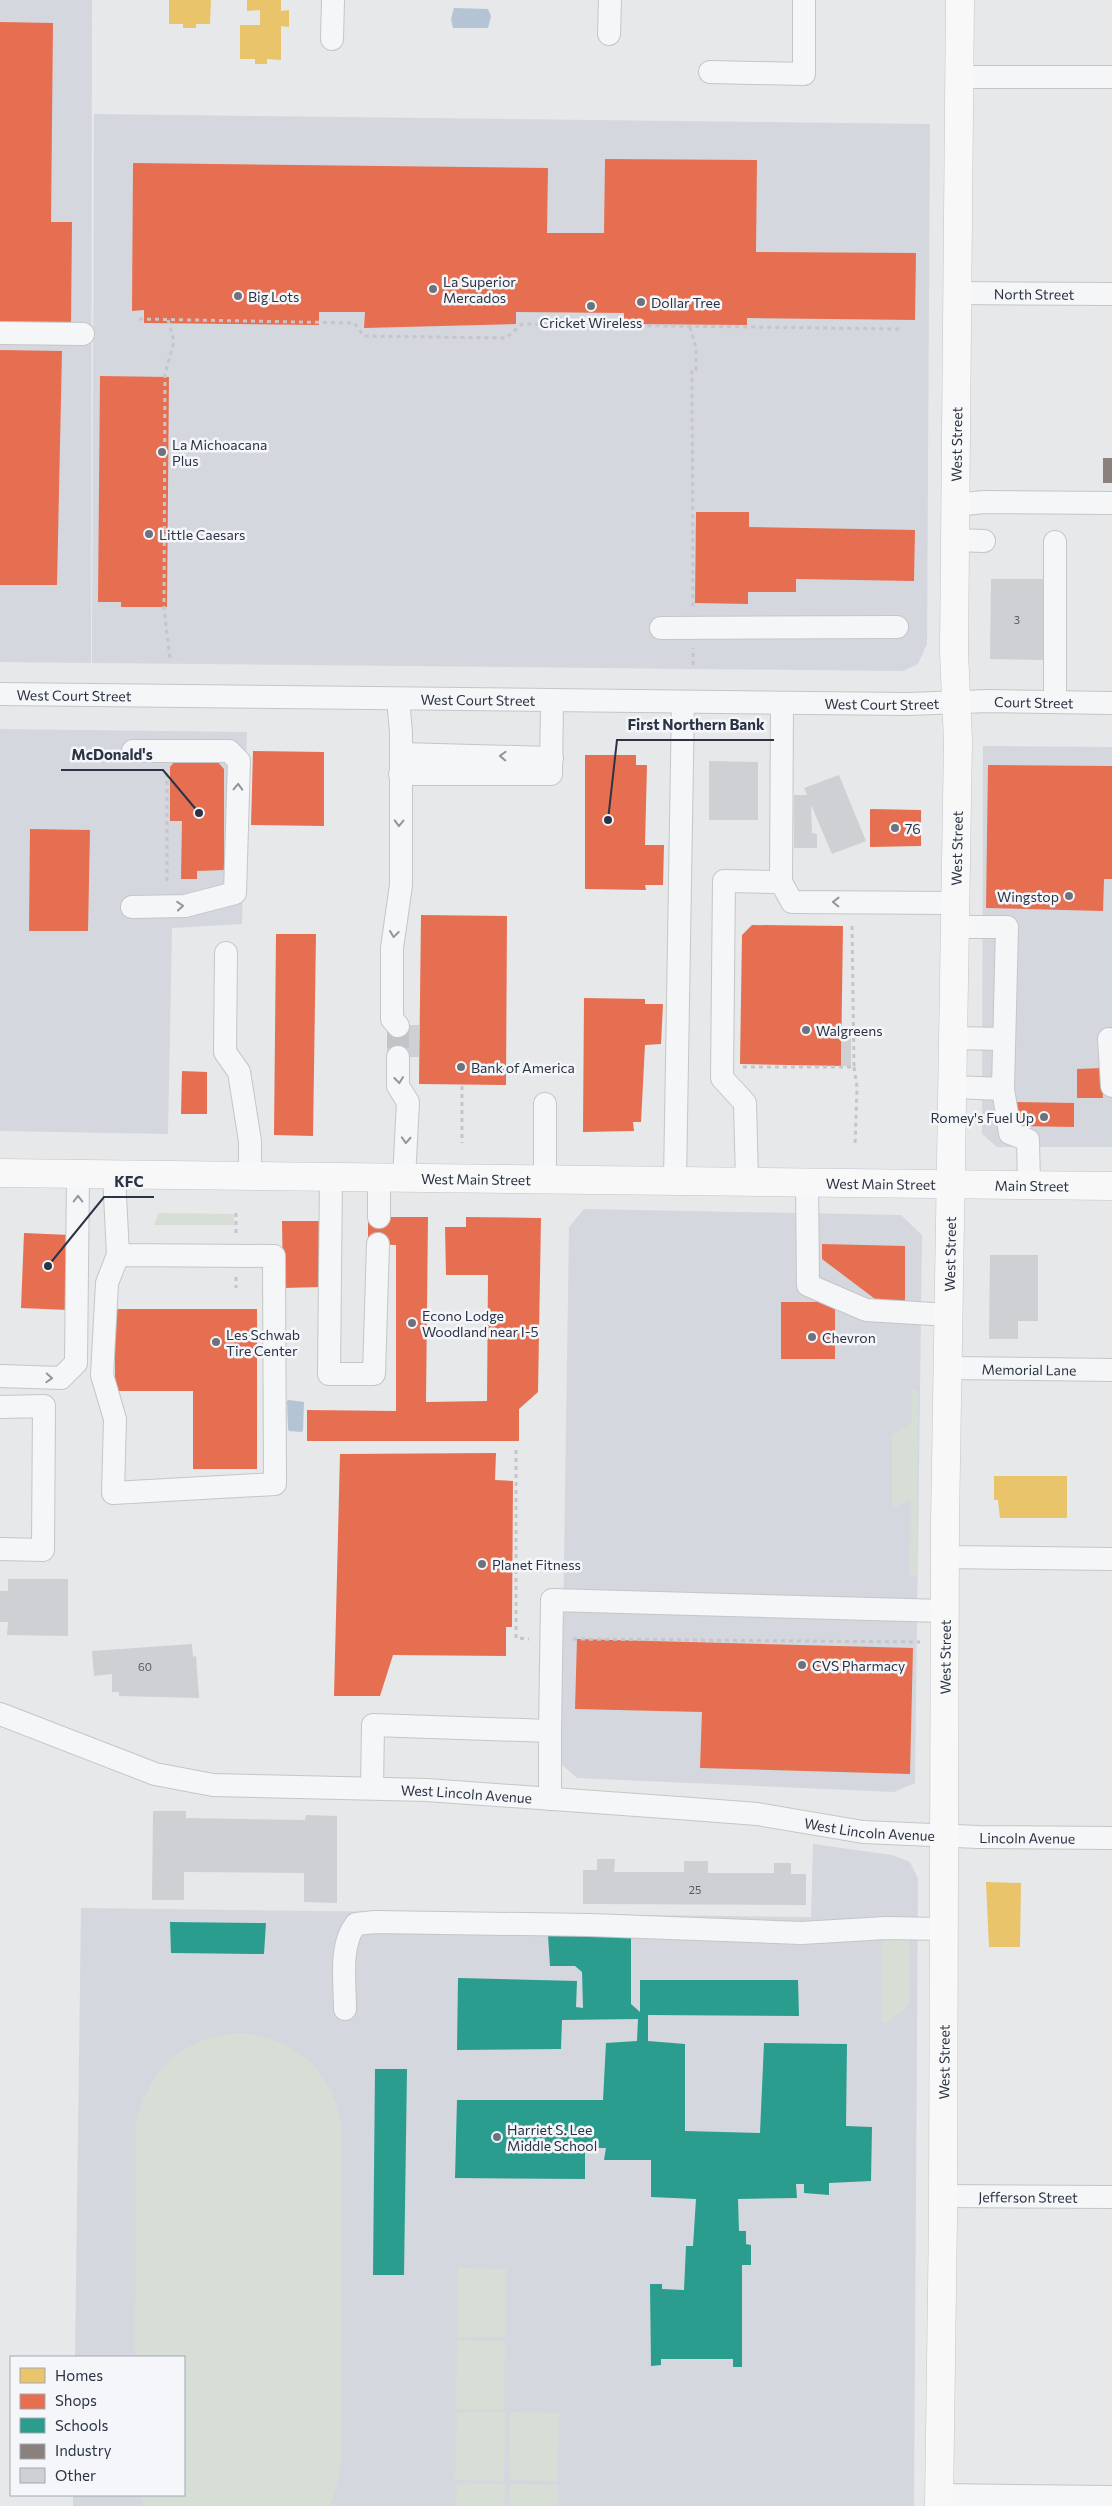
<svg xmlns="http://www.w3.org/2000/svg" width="1112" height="2506" viewBox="0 0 1112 2506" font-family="Commissioner,sans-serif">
<rect width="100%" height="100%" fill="#e6e8ea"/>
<path fill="#d4d7dd" d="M0,0H92L91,663L0,662Z
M94,114L930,124L927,644L918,664L903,671L92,663Z
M0,729L247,732L242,924L172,928L168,1134L0,1131Z
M983,746L1112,747V1147H997L982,1134Z
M584,1209L901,1215L922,1235L915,1783L894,1792L577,1778L561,1764L569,1227Z
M813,1844L892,1855L910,1862L918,1879L914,2506H73V2495H184V2357H75L81,1908L811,1917Z"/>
<path fill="#d6ded6" d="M159,1213L234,1214V1225H154Z
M912,1389L918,1390L917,1576H909L911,1499L892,1509V1435L912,1422Z
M882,1935L910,1938L909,2002L904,2010L885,2024L881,2021Z
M239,2033C297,2039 333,2070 342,2128L341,2467L336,2489L330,2506H144L139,2495H184V2357H135L136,2124C149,2069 182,2038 239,2033Z
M458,2268L506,2269L505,2337H457Z
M457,2340L505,2341L504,2410L456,2409Z
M457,2412H505L504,2481L455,2480Z
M510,2412L559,2413L557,2481L510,2480Z
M457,2483L505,2484L504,2506H456Z
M510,2484L558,2485V2506H510Z"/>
<path fill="#b4c4d5" d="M454,8L488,9L491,16L488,28H453L451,19Z
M289,1400L304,1402L303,1430L302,1432L289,1431L288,1429L287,1401Z"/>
<path fill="#e9c46a" d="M169,0H211L210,24H196V28H183V24H169Z
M247,0H281V11L289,10V27L281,26V60L267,59V64H255V59H240V25H260V10L247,11Z
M994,1476H1067V1518H1000L998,1500H994Z
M986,1882L1021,1883L1020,1947H989Z"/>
<path fill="#e76f51" d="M0,22L53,23L51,222H72L71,323L0,322Z
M605,159L757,160L756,252L916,253L915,320L747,318V325L624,324V313L516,312V324L364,328L365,312H319V325L144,323V310L132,311L133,163L548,168L547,233H604Z
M0,350L62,351L57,585H0Z
M100,376L169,377L167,607H121V602H98Z
M696,512H749V527L915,530L914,581L796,579V592H748V604L695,603Z
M253,751L324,752V826L251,825Z
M585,755H636V765H647L645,845H664L663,885H645L646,890L585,889Z
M216,760L224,769V870L197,871V879H181L182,821H170V767L175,761Z
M988,765L1112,766V879H1104L1103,911L986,908Z
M870,809L921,810V846L870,847Z
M30,829L90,830L88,931H29Z
M421,915L507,916L506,1085L419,1084Z
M752,925L843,926L841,1066L740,1064L742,935Z
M276,934H316L313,1136L274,1135Z
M584,998L645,999V1004H663L661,1044L645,1045L641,1122H633L634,1131L583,1132Z
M1102,1068L1103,1098H1077V1069Z
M182,1071L207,1072V1114H181Z
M1011,1102L1074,1103V1127L1011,1126Z
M368,1217H428L426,1402L487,1401L488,1275H446L445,1227H466V1217L541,1218L538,1392L519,1409V1441H307V1410L396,1411V1245L368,1244Z
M282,1221H322V1287L283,1288Z
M24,1233L70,1235L67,1310L21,1308Z
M822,1244L905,1246V1305H883L822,1259Z
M781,1302H835V1359H781Z
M115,1309H257V1469H193V1391H115Z
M496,1453L495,1480L513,1481L512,1627H506V1656L393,1655L380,1696H334L340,1454Z
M577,1639L913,1648L910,1774L700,1768L702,1712L575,1709Z"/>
<path fill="#2a9d8f" d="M170,1922L266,1923L264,1954L171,1953Z
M631,1934V2004L640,2012V1980H798L799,2016L648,2015V2041L685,2044V2131L760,2133L764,2043L847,2044L846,2126L872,2127L871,2181L829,2183V2195L804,2193V2184H796L797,2198L738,2199L739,2231H746V2244L751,2245V2265H742V2367H733V2359H661V2365L651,2366L650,2284H662V2289L684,2290L686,2246H693L696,2199L651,2197V2160H604L606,2148H585V2179L455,2178L457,2100H603L606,2043L637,2041L638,2019L562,2020L561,2049L457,2050L458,1978L577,1981L576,2007L583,2008L582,1972L575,1966H550L548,1935Z
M375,2069H407L404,2275H373Z"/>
<path fill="#8a817c" d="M1103,458H1112V483H1103Z"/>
<path fill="#ced0d3" d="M991,579H1045L1044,660L990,659Z
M709,761L758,762V820H709Z
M839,775L866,841L832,854L811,805L812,833L817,834V848H794V795H807L804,788Z
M387,1025H419V1057H387Z
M842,1032H851V1066H841Z
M990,1255H1038V1321H1018V1339H989Z
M8,1579H68V1636L7,1635L8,1622H0V1591H8Z
M192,1644L193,1657L196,1656L199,1698L119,1696V1692H112V1674L94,1676L92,1651Z
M153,1811H186V1818L305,1820L306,1815L337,1816V1903L304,1902V1873L184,1872V1900H152Z
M597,1859H615L614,1872H684V1861H708V1873H774V1863H791V1874H806V1905L583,1904V1870H597Z"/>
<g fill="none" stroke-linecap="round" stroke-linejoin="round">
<path stroke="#c1c4c9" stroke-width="22" stroke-dasharray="22 11" stroke-linecap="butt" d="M398,1026V1057"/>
<defs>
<g id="minor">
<path d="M609,34L610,0"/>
<path d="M332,39L333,0"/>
<path d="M710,72L804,74V0"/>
<path d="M960,77H1112"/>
<path id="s1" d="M958,293L1112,294"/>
<path d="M0,333L83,334"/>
<path d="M956,505L984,502L1112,503"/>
<path d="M955,540L984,541"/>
<path d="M661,628L897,627"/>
<path id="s2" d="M0,694L908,704L989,701L1112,703"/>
<path d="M398,699L401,732V885L392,948V1019L398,1026"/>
<path d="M1055,702V542"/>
<path d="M782,703L781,882L792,902L956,903"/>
<path d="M401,754L552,758"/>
<path d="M400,774H551L552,701"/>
<path d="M132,907L185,906L235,893L239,761L229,751H133"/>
<path d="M226,953L225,1052L239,1072L250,1141V1175"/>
<path d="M954,1038L1003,1039"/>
<path d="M1109,1039L1112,1086"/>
<path d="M398,1057V1086L408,1102L404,1178"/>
<path d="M953,1087L1003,1089L1007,927H956"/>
<path d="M1003,1089L1010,1133L1028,1140L1029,1185"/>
<path d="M114,1175L118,1255L107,1283L102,1375L115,1419L113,1493L275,1484L274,1256L118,1255"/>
<path d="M331,1177L329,1374H374L378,1244"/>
<path d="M545,1180V1104"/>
<path d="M675,1181L683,702"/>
<path d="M747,1182L745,1103L722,1078L724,881L781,882"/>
<path d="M807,1182L808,1285L866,1310L950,1315"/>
<path d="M379,1217V1178"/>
<path id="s3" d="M948,1368L1112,1370"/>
<path d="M0,1376L61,1378L76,1363L78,1174"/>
<path d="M0,1407L44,1406L43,1550L0,1549"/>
<path d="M945,1557L1112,1559"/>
<path id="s4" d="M0,1714L155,1774L213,1785L427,1790L692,1809L757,1814L863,1832L978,1837L1112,1838"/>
<path d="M550,1731L552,1600L944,1611"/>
<path d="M372,1788L373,1725L550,1731V1799"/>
<path d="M345,2009C345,1983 339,1944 356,1924L375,1922L590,1925L801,1933L886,1928L943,1929"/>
<path id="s5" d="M943,2196L1112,2197"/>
<path d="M939,2495L1112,2497"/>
</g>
<g id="major">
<path id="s6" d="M0,1173L1112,1186"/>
<path id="s7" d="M939,2506L943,2218L945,1523L958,741L954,652L960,0"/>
</g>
</defs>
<use href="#minor" stroke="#c4c6c8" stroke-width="24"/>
<use href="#major" stroke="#c2c5c8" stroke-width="29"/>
<path stroke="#c5c6ca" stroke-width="3" stroke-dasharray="4 4" stroke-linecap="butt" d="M139,319L354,323L364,336L506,338L522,324L900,329
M168,320L174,341L165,374L164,608L170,659
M690,327L696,348V370H692L693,607
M693,665V648
M167,773V884
M743,1067H854L852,924
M854,1067L857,1087L855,1147
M462,1086V1143
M236,1233V1209
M236,1277V1288
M516,1450V1638L529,1639
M573,1639L920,1642"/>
<use href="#minor" stroke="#f5f6f7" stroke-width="22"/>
<use href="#major" stroke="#f8f8f8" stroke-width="28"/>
</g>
<defs><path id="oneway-chevron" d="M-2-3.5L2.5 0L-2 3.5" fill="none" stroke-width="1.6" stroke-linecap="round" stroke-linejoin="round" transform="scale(1.25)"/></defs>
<g stroke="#90959e">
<use href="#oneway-chevron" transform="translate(503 756) rotate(-178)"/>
<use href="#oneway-chevron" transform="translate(238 787) rotate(-88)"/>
<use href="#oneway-chevron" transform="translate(399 823) rotate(91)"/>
<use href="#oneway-chevron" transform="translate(836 902) rotate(-179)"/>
<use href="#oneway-chevron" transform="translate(180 906) rotate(-5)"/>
<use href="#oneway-chevron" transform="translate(394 934) rotate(97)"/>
<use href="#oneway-chevron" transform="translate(399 1080) rotate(83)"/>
<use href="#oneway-chevron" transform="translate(406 1140) rotate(93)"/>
<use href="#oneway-chevron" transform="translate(78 1199) rotate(-90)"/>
<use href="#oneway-chevron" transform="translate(49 1378) rotate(3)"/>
</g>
<g fill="#6c737f" stroke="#f4f6f9" stroke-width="2">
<circle cx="433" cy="289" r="5"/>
<circle cx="238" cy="296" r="5"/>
<circle cx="641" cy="302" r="5"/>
<circle cx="591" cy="306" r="5"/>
<circle cx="162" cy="452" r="5"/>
<circle cx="149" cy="534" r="5"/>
<circle cx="895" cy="828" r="5"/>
<circle cx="1069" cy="896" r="5"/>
<circle cx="806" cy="1030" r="5"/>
<circle cx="461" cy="1067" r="5"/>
<circle cx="1044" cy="1117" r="5"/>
<circle cx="412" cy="1323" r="5"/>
<circle cx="812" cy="1337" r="5"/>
<circle cx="216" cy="1342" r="5"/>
<circle cx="482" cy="1564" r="5"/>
<circle cx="802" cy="1665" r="5"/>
<circle cx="497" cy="2137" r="5"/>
</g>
<g text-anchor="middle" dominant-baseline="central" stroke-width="5" stroke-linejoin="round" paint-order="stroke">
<g font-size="11" fill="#545c69">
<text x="1017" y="619">3</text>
<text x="145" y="1666">60</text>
<text x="695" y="1889">25</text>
</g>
<g font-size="14" fill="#2b3445" stroke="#f4f6f9" text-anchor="start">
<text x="443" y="281">La Superior<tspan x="443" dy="16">Mercados</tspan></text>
<text x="248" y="296">Big Lots</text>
<text x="651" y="302">Dollar Tree</text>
<text x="591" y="322" text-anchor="middle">Cricket Wireless</text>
<text x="172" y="444">La Michoacana<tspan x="172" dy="16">Plus</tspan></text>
<text x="159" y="534">Little Caesars</text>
<text x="905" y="828">76</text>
<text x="1059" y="896" text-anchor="end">Wingstop</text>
<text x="816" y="1030">Walgreens</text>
<text x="471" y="1067">Bank of America</text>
<text x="1034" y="1117" text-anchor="end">Romey's Fuel Up</text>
<text x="422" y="1315">Econo Lodge<tspan x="422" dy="16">Woodland near I-5</tspan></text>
<text x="226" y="1334">Les Schwab<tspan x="226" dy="16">Tire Center</tspan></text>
<text x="822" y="1337">Chevron</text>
<text x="492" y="1564">Planet Fitness</text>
<text x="812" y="1665">CVS Pharmacy</text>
<text x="507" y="2129">Harriet S. Lee<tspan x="507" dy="16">Middle School</tspan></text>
</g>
<g font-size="14" fill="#2b3445" stroke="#f4f6f9">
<text stroke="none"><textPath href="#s1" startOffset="76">North Street</textPath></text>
<text stroke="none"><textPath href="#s7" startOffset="2062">West Street</textPath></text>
<text stroke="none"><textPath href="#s2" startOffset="74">West Court Street</textPath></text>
<text stroke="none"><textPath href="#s2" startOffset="478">West Court Street</textPath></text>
<text stroke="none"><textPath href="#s2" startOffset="1034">Court Street</textPath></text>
<text stroke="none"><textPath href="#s2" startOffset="882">West Court Street</textPath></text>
<text stroke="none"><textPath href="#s7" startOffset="1658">West Street</textPath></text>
<text stroke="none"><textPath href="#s6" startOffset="476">West Main Street</textPath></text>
<text stroke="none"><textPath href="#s6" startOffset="881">West Main Street</textPath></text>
<text stroke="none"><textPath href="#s6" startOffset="1032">Main Street</textPath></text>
<text stroke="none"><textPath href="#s7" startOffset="1252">West Street</textPath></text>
<text stroke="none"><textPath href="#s3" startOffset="81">Memorial Lane</textPath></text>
<text stroke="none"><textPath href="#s7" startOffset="849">West Street</textPath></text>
<text stroke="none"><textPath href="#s4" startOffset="479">West Lincoln Avenue</textPath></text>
<text stroke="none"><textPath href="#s4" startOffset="884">West Lincoln Avenue</textPath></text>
<text stroke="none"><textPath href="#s4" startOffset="1042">Lincoln Avenue</textPath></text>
<text stroke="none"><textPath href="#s7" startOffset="444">West Street</textPath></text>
<text stroke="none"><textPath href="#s5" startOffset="85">Jefferson Street</textPath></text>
</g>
</g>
<path fill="none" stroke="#2b3445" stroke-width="2" d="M608 820L617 740H774M199 813L163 770H61M48 1266L104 1197H154"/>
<g fill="#2b3445" stroke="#f4f6f9" stroke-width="2">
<circle cx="608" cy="820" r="5"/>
<circle cx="199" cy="813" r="5"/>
<circle cx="48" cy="1266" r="5"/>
</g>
<g font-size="15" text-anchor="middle" font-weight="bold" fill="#2b3445" stroke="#f4f6f9" stroke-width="5" stroke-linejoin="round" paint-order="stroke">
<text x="696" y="730">First Northern Bank</text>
<text x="112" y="760">McDonald's</text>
<text x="129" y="1187">KFC</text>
</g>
<rect x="10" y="2356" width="175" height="140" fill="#f4f6f9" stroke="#a4a8b1"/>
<rect x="20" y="2368" width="25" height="15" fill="#e9c46a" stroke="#a4a8b1"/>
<text x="55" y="2381" font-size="15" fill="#2b3445">Homes</text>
<rect x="20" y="2394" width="25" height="15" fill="#e76f51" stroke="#a4a8b1"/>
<text x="55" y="2406" font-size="15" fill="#2b3445">Shops</text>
<rect x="20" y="2418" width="25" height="15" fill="#2a9d8f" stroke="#a4a8b1"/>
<text x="55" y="2431" font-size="15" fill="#2b3445">Schools</text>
<rect x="20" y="2444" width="25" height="15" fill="#8a817c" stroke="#a4a8b1"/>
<text x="55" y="2456" font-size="15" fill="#2b3445">Industry</text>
<rect x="20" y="2468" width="25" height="15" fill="#ced0d3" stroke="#a4a8b1"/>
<text x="55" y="2481" font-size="15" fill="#2b3445">Other</text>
</svg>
